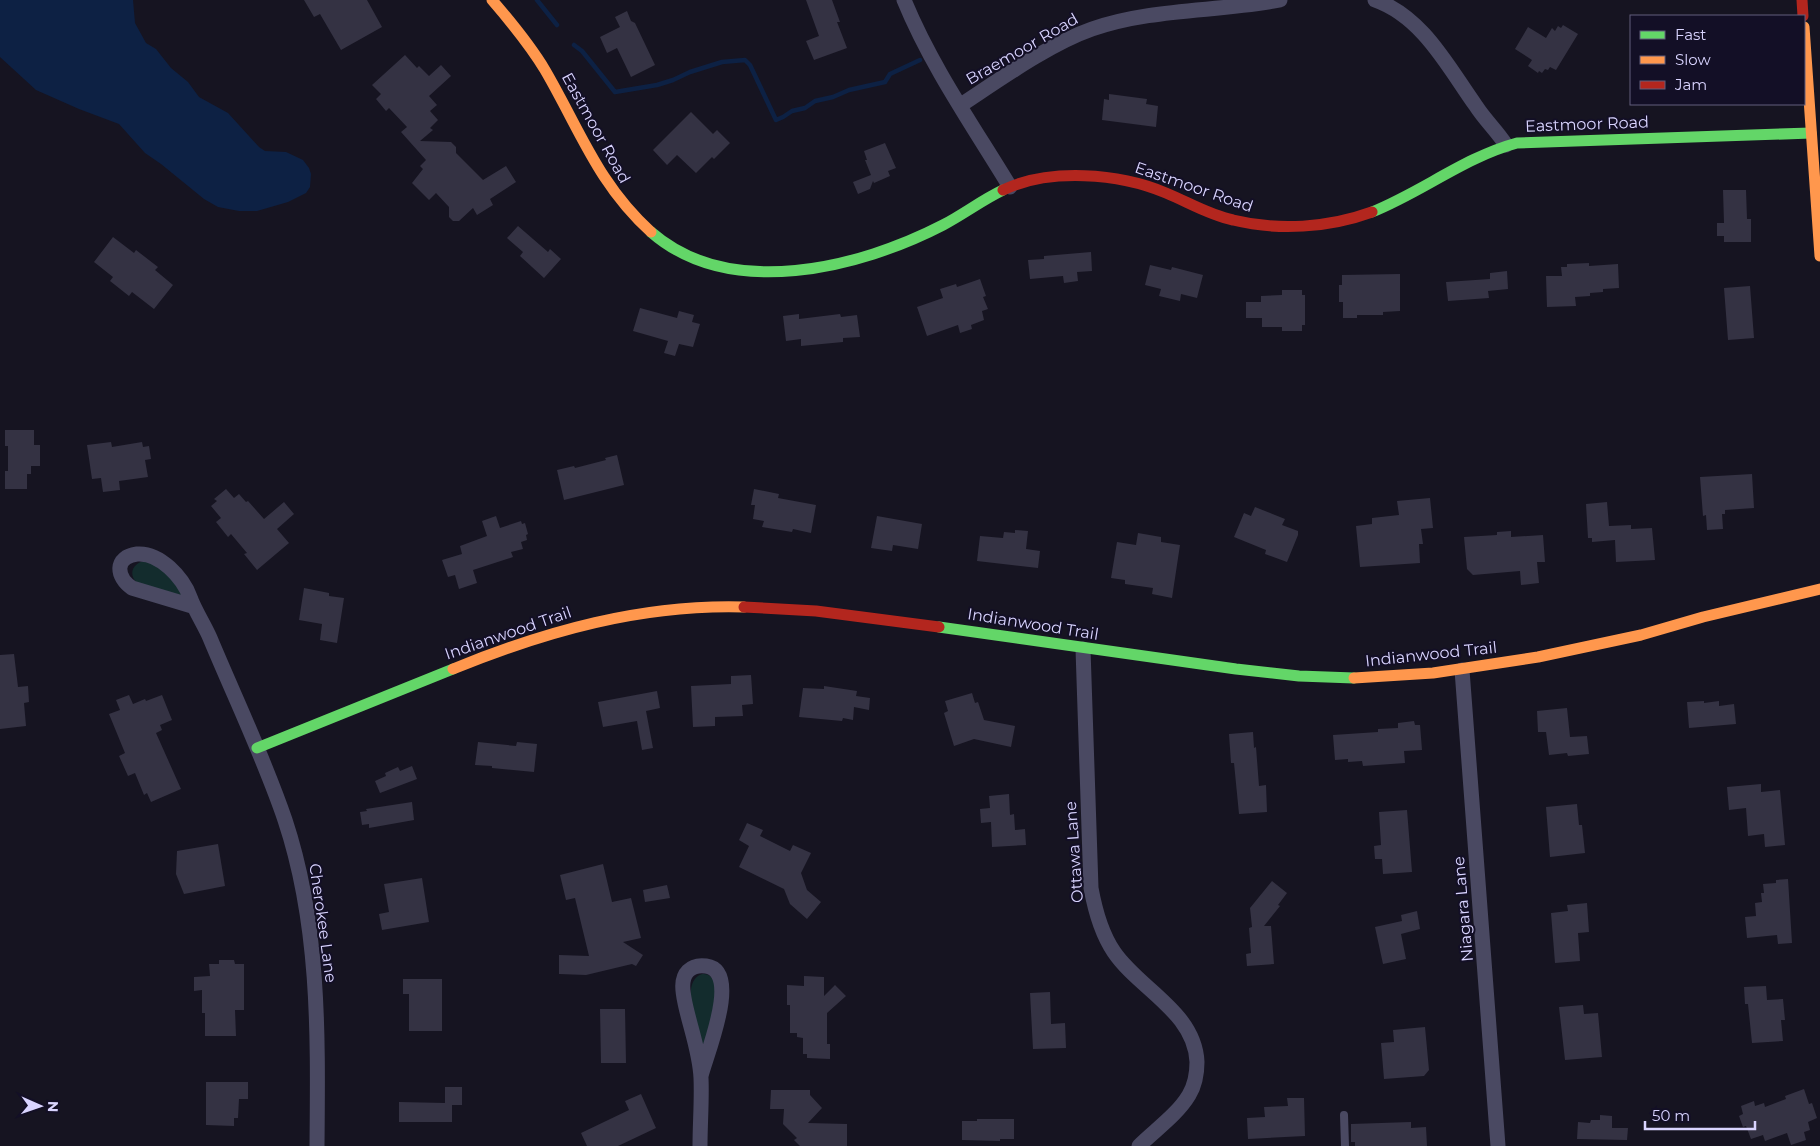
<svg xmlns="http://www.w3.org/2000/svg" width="1820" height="1146" viewBox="0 0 1820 1146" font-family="Montserrat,sans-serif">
<rect width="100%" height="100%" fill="#161421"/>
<path fill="#132c2d" d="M147,560L172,577L183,596L137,583C127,573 134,562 147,560Z
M702,974C707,974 710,975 713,979C722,991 707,1034 703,1049C699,1031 678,982 702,974Z"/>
<path fill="#0d2144" d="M0,0H133L135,23L146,43L156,49L171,68L188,82L199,97L228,113L259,147L265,151L286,152L303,160L309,168L311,174L310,187L306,193L288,202L257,211H239L218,207L204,199L161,164L145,153L119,124L79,109L36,90L0,57Z"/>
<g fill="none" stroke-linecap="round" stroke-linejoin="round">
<path stroke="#0d2144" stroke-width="4.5" d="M537,0L557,25
M574,45L582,51L615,92L657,85L673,80L690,72L722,62L745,60L750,65L776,120L783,117L792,111L805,108L815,101L833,97L849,90L885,82L890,74L920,60"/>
</g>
<path fill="#343243" d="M304,0H367L382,27L341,50L320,14L314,17Z
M806,0H832L840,22H837L847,48L814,60L806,41L819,36Z
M627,11L631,21L635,23L655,65L631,77L617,48L607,53L600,37L620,27L615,17Z
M1563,25L1578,34L1556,70L1550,67L1548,70L1545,69L1542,73L1539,71L1538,73L1528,66L1532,60L1515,49L1528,27L1546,38L1552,28L1555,31L1558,26L1561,28Z
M405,55L417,68L419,66L429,76L441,65L451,76L429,96L437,105L430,111L438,120L430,128L433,130L420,141L451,142L456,147V153L483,180L506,166L516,182L490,199L493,205L477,215L473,208L459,221H453L449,217V207L436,193L429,200L412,183L423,169L420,166L426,160L401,132L407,127L389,108L386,111L376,99L381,94L372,85Z
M1109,94L1147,99L1146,104L1158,106L1156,127L1102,120L1104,99L1109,100Z
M691,112L713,134L717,130L730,143L714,159L712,157L696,173L677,155L667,165L653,150Z
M885,143L896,168L888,171L890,176L874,183L873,181L870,189L858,194L853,182L871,175L865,160H867L864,151Z
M1723,190H1746L1747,219H1751V242H1724V236H1717V223H1724Z
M518,226L548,252L550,249L561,259L544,278L520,256L523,252L507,238Z
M113,237L134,253L136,250L158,267L155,270L173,285L154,309L132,292L129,296L110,281L113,277L94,262Z
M1091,252L1092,271L1077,272L1078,281L1064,283L1063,276L1030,279L1028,260L1044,259V256Z
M1589,263V266L1618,264L1619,288L1603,289V292L1590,293V296L1575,297L1576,306L1547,307L1546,276H1562L1561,267H1567V264Z
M1150,265L1171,270L1172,267L1203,275L1197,298L1181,294L1180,301L1159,296L1161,289L1145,285Z
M1507,271L1508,289L1488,291L1489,298L1448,301L1446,282L1490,279V273Z
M1400,274V311L1383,312V315H1357V318H1343V302H1339V285H1342V275Z
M980,279L986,296L983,297L988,309L982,311L984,320L971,325L972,329L960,333L958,325L927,336L917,307L943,298L940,289L956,284L957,287Z
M1750,286L1754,338L1728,340L1724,288Z
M1282,290H1302V295H1305V325H1302V331H1282V327H1262V318H1246V302H1261V296L1282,295Z
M640,308L677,318L679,311L694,315L692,322L700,324L693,347L679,344L675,356L664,353L668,341L633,331Z
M799,314V319L840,314L841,317L857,315L860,337L843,338V342L801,346V339L786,341L783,316Z
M5,430H34V445H40V466H31V474H27V489H5V471H8V446H5Z
M111,442L112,447L142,442L143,447L149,446L151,459L145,460L148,477L119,481L120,490L103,492L101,478L92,479L87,445Z
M617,455L624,485L564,500L557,470L574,466L575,468L606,460L605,458Z
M1752,474L1754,508L1725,510V514H1722L1723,529L1707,530L1706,515L1703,516L1700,477Z
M226,489L234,498L239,494L246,502L248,501L264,519L284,502L294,514L277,529L289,543L257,570L244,554L247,553L231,534L228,537L216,522L221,518L211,506L217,501L214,499Z
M754,489L779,494L778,498L816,505L811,533L793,529L792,532L762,527L764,521L753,519L755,505H751Z
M1430,498L1433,528L1421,529L1423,544H1419L1420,563L1360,567L1356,526L1372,524V518L1399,515L1397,501Z
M1607,502L1609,526L1631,525V529L1652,528L1655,560L1616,562L1615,540L1592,542V538H1588L1586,504Z
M1255,507L1285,519L1282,525L1298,531V535L1287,562L1265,554L1266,550L1234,537L1244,513L1251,516Z
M496,516L500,528L521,521L522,524L525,523L528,534L526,535L527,540L521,542L523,549L511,552L513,557L473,570L477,583L459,589L455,575L448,577L442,560L462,554L460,546L487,536L482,521Z
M877,516L922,524L918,549L893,545L892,551L871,548Z
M1015,530L1028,531L1026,549L1040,551L1038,568L977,561L980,536L1003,538L1004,532L1015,533Z
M1511,531V537L1543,535L1545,562H1537L1539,583L1521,585L1520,571L1473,575L1467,569L1464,537L1497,535V532Z
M1138,533L1161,537V542L1180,545L1172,598L1152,594L1153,588L1125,584V580L1111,578L1117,542L1136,545Z
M304,588L329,593V596L344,598L337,643L320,640L322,624L299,620Z
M14,654L18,687L28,686L29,702L24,703L26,726L0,729V655Z
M751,675L753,704L742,705L743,716L715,717V726L693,727L691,686L731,684V676Z
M824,686L857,691L856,696L870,698L869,710L854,707L853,720L843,718L842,721L799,717L803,688L824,689Z
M657,691L660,708L646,711L653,748L642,750L637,721L603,727L598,702Z
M972,693L975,703L978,702L984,720L1015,726L1011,747L974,739L954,746L944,713L948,711L945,701Z
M129,695L133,704L145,699L146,701L162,695L172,720L160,725L162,730L156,733L181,789L151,802L147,793L144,795L135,773L128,776L119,756L125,753L109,714L120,710L116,700Z
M1704,701V703L1719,701V706L1734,704L1736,724L1689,728L1687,702Z
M1567,708L1570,737L1587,736L1589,754L1568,756L1567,753L1549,755L1546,732H1538L1537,711Z
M1414,721L1415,725H1420L1422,750L1404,751L1405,763L1363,766L1362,761L1348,762V759L1335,760L1333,735L1378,732V729L1398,728V723Z
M1253,732L1254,748L1256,747L1259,786L1266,785L1267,812L1239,814L1234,763H1231L1229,734Z
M478,742L516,746L517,742L537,744L534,772L492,768V766L475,765Z
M412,766L417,779L380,793L375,781L386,776L385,773L398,767L400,771Z
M1761,784V792L1780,790L1785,845L1765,847L1764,834L1748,836L1746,808L1729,810L1727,787Z
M1009,794L1010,815L1014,814L1015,830L1025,829L1026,845L992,847L991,822L981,823L980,809L990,808L989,796Z
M412,802L414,820L369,828V824L362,825L360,812L367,811L366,809Z
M1577,804L1579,825H1582L1585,853L1550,857L1546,807Z
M1407,810L1412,872L1383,874L1382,859H1375L1374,846L1381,845L1379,812Z
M747,823L763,830L760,836L790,851L793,845L811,853L801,873L807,890L821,902L807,919L790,904L784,889L739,867L749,846L739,840Z
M218,844L225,886L184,894L176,874L177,851Z
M603,864L612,902L631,898L641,938L623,942L643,955L636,966L632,964L586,975L559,974V955L589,956L575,898L566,900L560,875Z
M422,878L429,922L382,930L379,914L389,912L384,884Z
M1788,879L1792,943L1778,944L1777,935L1747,938L1745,917L1756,916L1755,903L1762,902L1761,893H1764L1763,884L1776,883V880Z
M1272,881L1287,893L1278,905L1280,906L1264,926H1271L1274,964L1247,966L1246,954L1251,953L1249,928L1252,927L1250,908Z
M667,885L670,898L645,902L643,890Z
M1587,903L1589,932L1578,933L1580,961L1555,963L1551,913L1568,911L1567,905Z
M1417,911L1420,929L1401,934L1406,959L1383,964L1375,927L1402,921L1401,915Z
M219,960H234L235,964H244V1010H235L236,1036H205V1013H202V990L194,991V977L210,976L209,964H219Z
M804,976L824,977V996L835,985L846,996L827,1013V1044H830V1059L807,1058V1054H803V1038L797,1037V1033H790V1005H787V985L804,986Z
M403,979H442V1031H409V994H403Z
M1766,986L1767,1000L1783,999L1785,1020H1781L1783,1041L1752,1043L1748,1004H1745L1744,987Z
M1050,992L1051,1024L1065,1023L1066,1048L1033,1049L1030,993Z
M1583,1005L1584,1014L1598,1013L1602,1057L1565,1060L1559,1007Z
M600,1009H625L626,1063H601Z
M1425,1027L1429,1070L1424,1076L1384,1079L1381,1043L1394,1042L1393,1030Z
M206,1082H248V1099H239L238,1118H234V1126L206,1125Z
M445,1087H462V1105H452V1122H399V1102L445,1103Z
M1804,1089L1809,1104L1812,1103L1817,1118L1808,1122L1810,1130L1804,1132L1806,1140L1791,1145L1787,1133L1765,1141L1763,1135L1751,1139L1746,1126L1743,1127L1739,1116L1743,1114L1741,1106L1754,1101L1755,1106L1764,1103L1765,1107L1786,1099L1785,1096Z
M771,1090H810V1095L822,1108L808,1123L847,1124V1146H800L794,1140L797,1138L783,1124L784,1109H770Z
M641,1094L656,1128L618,1146H587L581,1133L629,1110L625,1101Z
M1287,1098H1304L1305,1136L1248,1139L1247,1118L1265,1117L1264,1107L1288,1106Z
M1600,1115L1612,1116V1128H1628L1627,1140L1577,1139L1578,1122L1590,1123L1591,1120H1600Z
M977,1119H1014V1139H1000V1141L962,1140V1121H977Z
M1411,1122V1128L1426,1127L1427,1146H1355V1142H1351V1124Z"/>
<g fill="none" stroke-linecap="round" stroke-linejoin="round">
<path stroke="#4a4962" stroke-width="8" d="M1344,1115L1345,1146"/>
<path stroke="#4a4962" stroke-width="15" d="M904,0C931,66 973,126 1010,187
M1375,0C1423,17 1448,67 1476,106C1485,120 1497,131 1506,145
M961,105C999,80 1049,44 1092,29C1152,8 1218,12 1280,0
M192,606L132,588C116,577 114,557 137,554C160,552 183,578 190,597C195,611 204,624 210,638C235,698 264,758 285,820C320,925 318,1037 317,1146
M1083,649L1091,888C1095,910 1101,933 1114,952C1139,989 1195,1012 1197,1062C1197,1073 1195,1085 1189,1095C1177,1115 1155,1130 1139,1146
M1462,670L1498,1146
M700,1146C700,1123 702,1100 701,1078C700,1053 690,1027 685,1003C683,993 680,979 688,971C693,966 699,965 706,966C742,971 706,1055 701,1076"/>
<path stroke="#63d668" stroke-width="11" d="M1372,212C1422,192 1465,157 1517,143L1811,133
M651,232C730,301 860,268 943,225C964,214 982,200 1003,190
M939,627L1236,669L1299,676L1354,678
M257,748L453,669"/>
<path stroke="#ff974d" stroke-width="11" d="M492,0C511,22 530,45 545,70C580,130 598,184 651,232
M1804,27L1820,256
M453,669C546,631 642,604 744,607
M1354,678L1433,673L1538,657L1641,635L1703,617L1820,589"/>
<path stroke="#b3261e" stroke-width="11" d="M1802,0L1803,16
M1003,190C1049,168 1119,173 1166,193C1188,202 1209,215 1233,220C1278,231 1328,228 1372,212
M744,607L816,611L939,627"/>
</g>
<g text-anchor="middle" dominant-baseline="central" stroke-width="4" stroke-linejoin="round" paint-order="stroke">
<g font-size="16" fill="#d9d4ff" stroke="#130f26">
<text transform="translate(1022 49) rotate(-30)">Braemoor Road</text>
<text transform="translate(1587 124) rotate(-2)">Eastmoor Road</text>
<text transform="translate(596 128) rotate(61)">Eastmoor Road</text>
<text transform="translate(1194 187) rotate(19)">Eastmoor Road</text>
<text transform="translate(1033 624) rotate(9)">Indianwood Trail</text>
<text transform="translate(508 633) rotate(-19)">Indianwood Trail</text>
<text transform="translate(1431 654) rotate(-6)">Indianwood Trail</text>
<text transform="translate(1074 852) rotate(-94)">Ottawa Lane</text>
<text transform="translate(1463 909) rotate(-95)">Niagara Lane</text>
<text transform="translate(323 923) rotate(82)">Cherokee Lane</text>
</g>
</g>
<rect x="1630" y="15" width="175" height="90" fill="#130f26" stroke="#625e7d"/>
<rect x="1640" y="31" width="25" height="8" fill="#63d668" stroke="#625e7d"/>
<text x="1675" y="40" font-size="15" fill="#d9d4ff">Fast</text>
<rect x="1640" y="56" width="25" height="8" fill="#ff974d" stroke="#625e7d"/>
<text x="1675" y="65" font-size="15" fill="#d9d4ff">Slow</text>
<rect x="1640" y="81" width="25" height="8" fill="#b3261e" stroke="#625e7d"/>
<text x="1675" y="90" font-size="15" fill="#d9d4ff">Jam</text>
<g transform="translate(40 1106) rotate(92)" stroke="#130f26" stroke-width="4" paint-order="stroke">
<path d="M0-4L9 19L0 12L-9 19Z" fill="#d9d4ff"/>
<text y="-8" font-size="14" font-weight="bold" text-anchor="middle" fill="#d9d4ff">N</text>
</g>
<path d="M1645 1121v8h110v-8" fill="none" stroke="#d9d4ff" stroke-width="2.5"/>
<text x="1652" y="1121" font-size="15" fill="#d9d4ff" stroke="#130f26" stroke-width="4" paint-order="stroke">50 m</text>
</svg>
